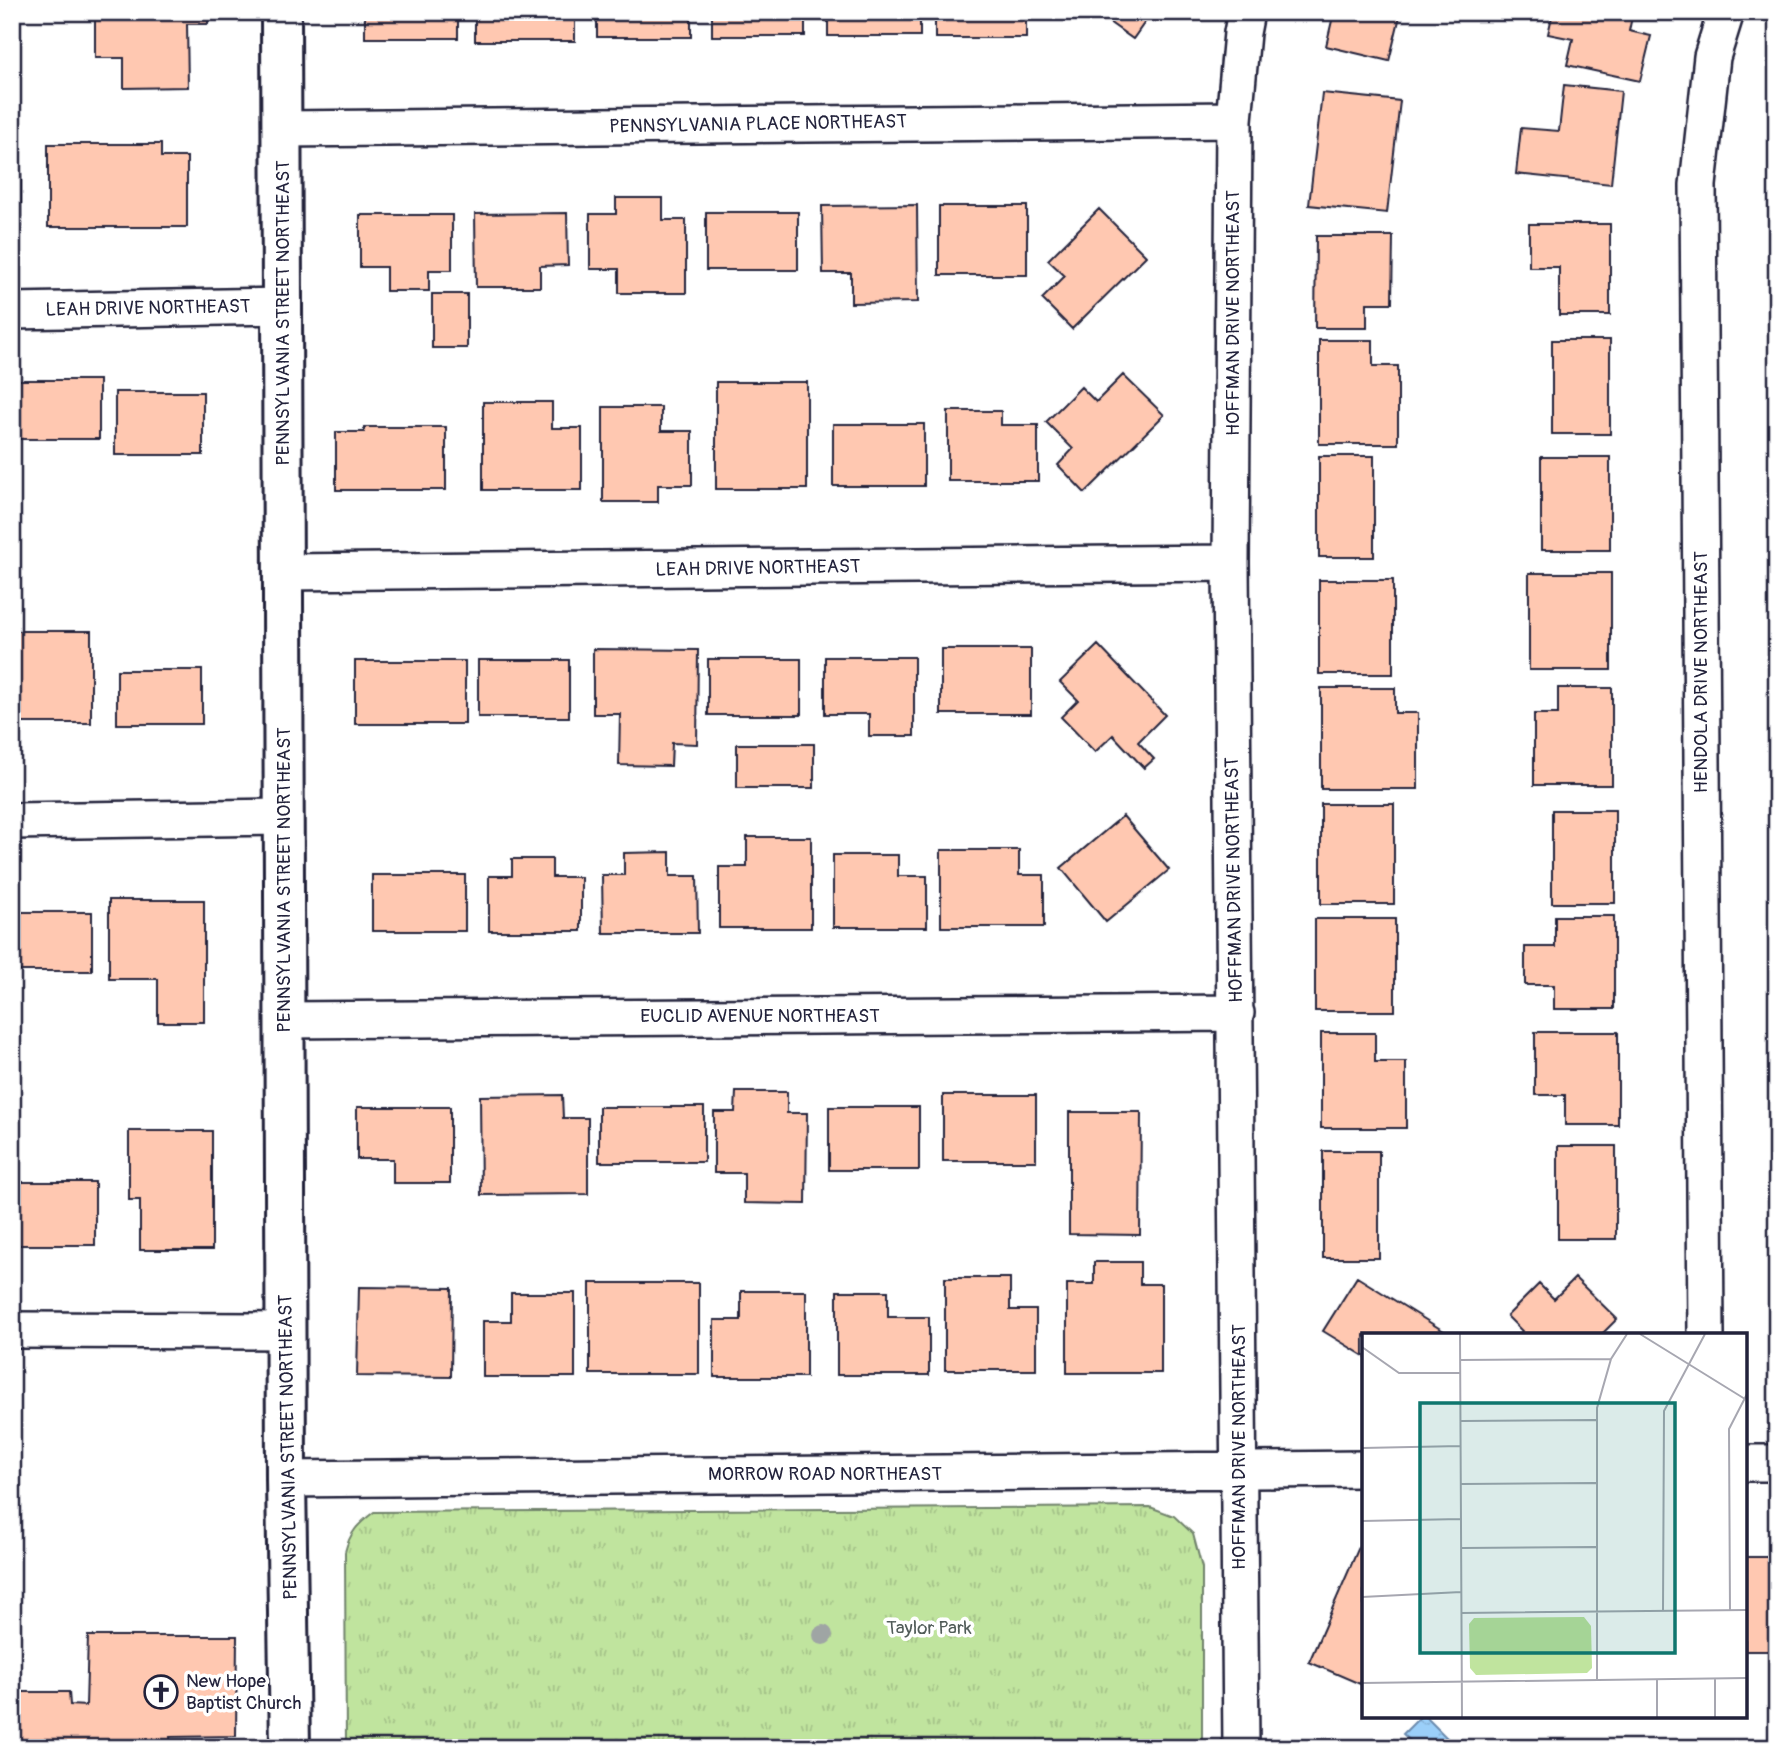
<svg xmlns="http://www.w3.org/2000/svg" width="1789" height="1760" viewBox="0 0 1789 1760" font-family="Pangolin,sans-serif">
<defs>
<pattern id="park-tufts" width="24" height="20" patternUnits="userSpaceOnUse" patternTransform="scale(1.75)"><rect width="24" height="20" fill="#c0e49e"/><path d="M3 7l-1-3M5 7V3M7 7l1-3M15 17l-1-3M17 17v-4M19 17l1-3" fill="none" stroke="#a5c389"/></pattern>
<pattern id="water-ripples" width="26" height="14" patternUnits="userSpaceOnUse" patternTransform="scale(1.75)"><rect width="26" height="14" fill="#9bcff9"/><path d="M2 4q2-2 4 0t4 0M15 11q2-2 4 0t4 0" fill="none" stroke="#85b1d6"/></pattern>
</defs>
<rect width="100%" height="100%" fill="#fff"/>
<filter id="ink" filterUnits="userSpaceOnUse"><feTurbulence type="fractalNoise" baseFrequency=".0143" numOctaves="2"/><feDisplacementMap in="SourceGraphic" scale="14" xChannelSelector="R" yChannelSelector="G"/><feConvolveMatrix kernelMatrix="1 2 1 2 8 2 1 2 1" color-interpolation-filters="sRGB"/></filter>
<g filter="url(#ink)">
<path fill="url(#park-tufts)" stroke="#71836c" stroke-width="2" d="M1150,1507L1174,1516L1193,1534L1202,1568V1748H346L345,1552C350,1532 358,1524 374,1512Z"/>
<path fill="url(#water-ripples)" stroke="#6b8aad" stroke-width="2" d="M1421,1716H1425L1457,1748H1418L1403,1734Z"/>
<path fill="#ffc8b1" stroke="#22223b" stroke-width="2" d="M95,12H208V24H187L188,87L124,88V58H95Z
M365,12H458V38H365Z
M475,12H575V41H475Z
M597,12H691V37H597Z
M712,12H805V36H712Z
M828,12H920V36H828Z
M935,12H1026V38H935Z
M1095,12H1152L1133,39Z
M1334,12H1401L1389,61L1326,46Z
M1553,12H1633L1629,31L1651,36L1640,81L1567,65L1573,39L1548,34Z
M1564,85L1621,91L1611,184L1516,174L1521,128L1559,131Z
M1322,93L1400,101L1387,213L1309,205Z
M48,144H161V157H187V227H48Z
M12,168H21V227H12Z
M616,198H663V220H686V293H619V269H590V214H616Z
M917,205L918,302L851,303V273H823L822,206Z
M939,206H1027V275H939Z
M1099,209L1146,256L1072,329L1042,299L1065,276L1048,260Z
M706,212H798V270H706Z
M567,213L568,265L540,266V287H476L475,214Z
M360,215H452V270H429V291H386V267H360Z
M1529,224H1610V315H1559V267H1529Z
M1316,236H1393L1392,303H1367V328H1315Z
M432,294H467V348H432Z
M1319,340H1373V366H1398V444H1319Z
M1552,340H1610V434H1552Z
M1123,375L1164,415L1085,493L1058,465L1073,449L1046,422L1081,387L1096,402Z
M16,380H99V439H16Z
M716,382H807V489H716Z
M115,392H203V455H115Z
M483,402H552V428H582V490H483Z
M603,407H661V431H692V485H658V502H603Z
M948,411H1001V425H1038V481H948Z
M833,424H924V486H833Z
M364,427H446V490H336V432H364Z
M1319,456H1374V557H1319Z
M1541,457H1610V550H1541Z
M1529,573H1611V670H1529Z
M1319,580H1393V674H1319Z
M12,631H91V723H12Z
M1098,645L1165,715L1138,742L1154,759L1144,768L1113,735L1095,752L1061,717L1078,700L1060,682Z
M593,649L698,650L697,744L672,743L671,766L619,765L620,714H593Z
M941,649H1031V714H941Z
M825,657H914V736H869V714H825Z
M708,659H801V715H708Z
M478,660H569V717H478Z
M355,661H465V724H355Z
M117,670H202V724H117Z
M1321,688H1395V713H1418V789H1321Z
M1558,688H1612V785H1534V714H1558Z
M737,744H814V788H737Z
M1321,804H1394V904H1321Z
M1552,810H1615V903H1552Z
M1123,816L1169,870L1106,922L1061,868Z
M747,837H811V928H719V867H747Z
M941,850H1019V875H1044V927H941Z
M670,852V876H697L698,933H603L602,875H624V853Z
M833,855H898V876H927V927H833Z
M512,859H552V877H581V931H489V876H512Z
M372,875H465V931H372Z
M109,900H204V1022H158V979H109Z
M12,912H92V971H12Z
M1555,916H1614V1009H1554V985H1525V947H1555Z
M1315,919H1395V1011H1315Z
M1535,1032H1618V1125H1565V1095H1535Z
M1321,1033H1375V1062H1406V1128H1321Z
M736,1092H787V1113H807L806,1204L744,1203V1173H714V1112H735Z
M562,1095L563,1118H588V1194L481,1195L480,1096Z
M943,1095H1036V1161H943Z
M357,1107H450V1183H393V1159H357Z
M599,1107H704V1162H599Z
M829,1107H919V1170H829Z
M1069,1112H1141L1140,1235L1069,1234Z
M129,1131H212V1250H140V1200H129Z
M1558,1146H1616V1239H1558Z
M1323,1151H1379V1258H1323Z
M12,1182H95V1245H12Z
M1094,1262H1140V1284H1161V1373H1067V1284H1094Z
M1357,1277L1450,1335H1364V1356L1323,1331Z
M945,1278H1010V1310H1036V1370H945Z
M1575,1278L1617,1319L1601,1335H1519L1522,1331L1507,1316L1539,1284L1554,1299Z
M590,1283H699V1374H590Z
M359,1287L452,1288L451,1377L357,1376Z
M741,1291H806V1377H714V1320H741Z
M837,1291H888V1317H929V1375H837Z
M511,1293H575V1377H483V1321H511Z
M1362,1540L1364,1541V1675L1360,1684L1309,1662Z
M1745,1557H1777V1651H1745Z
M88,1636H237L236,1736L170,1737L171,1748H12V1692H69L70,1705L86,1706Z"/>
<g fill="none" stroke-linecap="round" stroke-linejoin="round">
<defs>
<path id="street" d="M282,129L1234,120
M12,311L283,306
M284,572L1231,563
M12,821L284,817
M284,1020L1236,1013
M12,1330L286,1331
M1706,1335L1698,185L1712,57L1726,12
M1745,1463H1777
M286,1479L1364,1469
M1241,1748L1231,563L1234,120L1242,33L1246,12"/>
<path id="secondary" d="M281,12L286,1479L290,1748"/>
</defs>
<use href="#street" stroke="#22223b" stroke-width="40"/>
<use href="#secondary" stroke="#22223b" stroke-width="44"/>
<use href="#street" stroke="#fff" stroke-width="35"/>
<use href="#secondary" stroke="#fff" stroke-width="38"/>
</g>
<circle fill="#9fa5a4" cx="823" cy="1635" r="10"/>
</g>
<defs>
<symbol id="church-ring" viewBox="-11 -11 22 22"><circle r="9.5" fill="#fff" stroke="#22223b" stroke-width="1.5"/><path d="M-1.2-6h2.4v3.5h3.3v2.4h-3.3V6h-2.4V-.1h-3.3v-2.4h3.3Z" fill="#22223b"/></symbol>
</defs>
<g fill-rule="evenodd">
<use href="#church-ring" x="142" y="1673" width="38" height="38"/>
</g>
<g text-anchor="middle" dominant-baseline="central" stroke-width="7" stroke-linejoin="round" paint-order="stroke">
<g font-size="19" fill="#22223b" stroke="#fff">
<text transform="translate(758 124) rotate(-1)">PENNSYLVANIA PLACE NORTHEAST</text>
<text transform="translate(148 308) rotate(-1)">LEAH DRIVE NORTHEAST</text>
<text transform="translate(283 313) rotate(-90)">PENNSYLVANIA STREET NORTHEAST</text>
<text transform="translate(1233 313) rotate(-90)">HOFFMAN DRIVE NORTHEAST</text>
<text transform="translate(758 568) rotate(-1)">LEAH DRIVE NORTHEAST</text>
<text transform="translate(1701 672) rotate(-90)">HENDOLA DRIVE NORTHEAST</text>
<text transform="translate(284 880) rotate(-90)">PENNSYLVANIA STREET NORTHEAST</text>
<text transform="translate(1234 880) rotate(-91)">HOFFMAN DRIVE NORTHEAST</text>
<text x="760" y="1016">EUCLID AVENUE NORTHEAST</text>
<text transform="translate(288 1447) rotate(-91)">PENNSYLVANIA STREET NORTHEAST</text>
<text transform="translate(1239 1447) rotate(-90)">HOFFMAN DRIVE NORTHEAST</text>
<text x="825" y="1474">MORROW ROAD NORTHEAST</text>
</g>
<g font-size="19" fill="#515c59" stroke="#fff">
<text x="929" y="1628">Taylor Park</text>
</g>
<g font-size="19" fill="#22223b" stroke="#fff" text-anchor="start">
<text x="186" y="1681">New Hope<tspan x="186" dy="22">Baptist Church</tspan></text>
</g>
</g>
<g transform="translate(1362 1333)">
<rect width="385" height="385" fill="#fff"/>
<path d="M222,284L229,293L230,335L225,340L114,342L108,335L107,291L112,285Z" fill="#c0e49e"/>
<path fill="none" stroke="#a7a7b1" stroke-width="2" d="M98,1L100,384M278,1L383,66M0,14L37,40H98M98,27L249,26M99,88L234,87M0,115L99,113M99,151L234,150M0,188L99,186M99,215L234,214M0,264L99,259M301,278L302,78L343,1M368,278L367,96L385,61M99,280L385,277M353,345V384M295,346V384M235,347V75L249,26L265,1M0,350L385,345"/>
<path fill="#0f766e" fill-opacity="0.15" stroke="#0f766e" stroke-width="3.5" d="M58,70H313V320H58Z"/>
<rect width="385" height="385" fill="none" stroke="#22223b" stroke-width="3.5"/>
</g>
<rect width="1789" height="1760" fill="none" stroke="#fff" stroke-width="42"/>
<rect x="21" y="21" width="1747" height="1718" fill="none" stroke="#22223b" stroke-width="2.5" filter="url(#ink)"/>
</svg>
